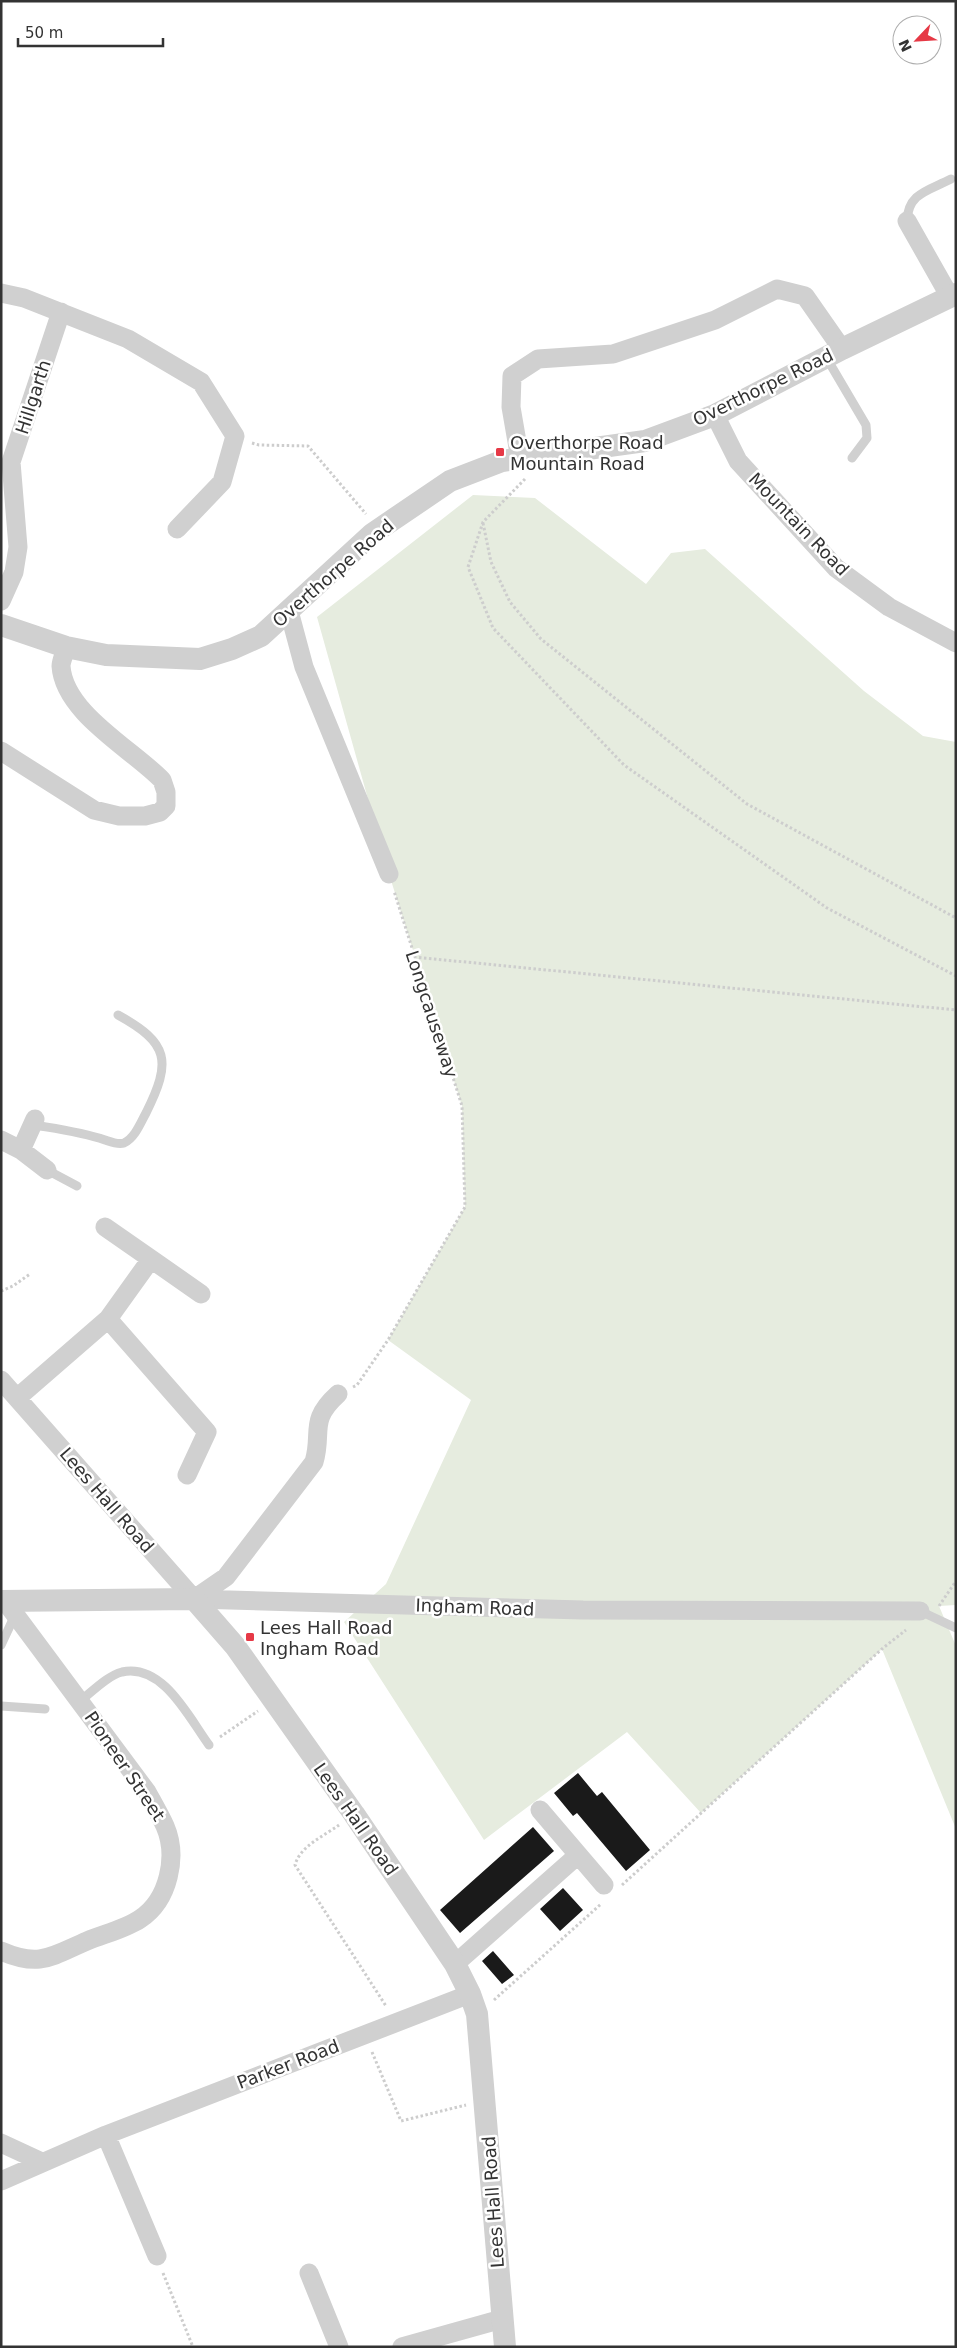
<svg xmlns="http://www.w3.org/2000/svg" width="957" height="2348" viewBox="0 0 957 2348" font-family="'DejaVu Sans',sans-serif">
<rect width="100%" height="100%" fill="#fff"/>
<path fill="#e6ecdf" d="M473,495L535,498L646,584L671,553L705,549L864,691L923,736L956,742V1605L939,1606L956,1646V1829L882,1649L701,1813L627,1732L484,1840L344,1622L386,1584L471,1400L388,1340L465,1207L462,1106L389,874L317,617Z"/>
<path fill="#1a1a1a" d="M578,1773L597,1796L602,1792L650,1850L626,1871L577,1813L573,1816L554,1793Z
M533,1827L554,1851L460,1933L440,1910Z
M563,1888L583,1910L560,1931L540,1909Z
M493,1951L514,1975L502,1984L482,1961Z"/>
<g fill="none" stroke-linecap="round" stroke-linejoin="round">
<path stroke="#cdcdcd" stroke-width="3" stroke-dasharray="2.5 2.5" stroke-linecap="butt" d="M252,443L259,445L308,446L366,514
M525,479L483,522L468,567L493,628L624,765L827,908L956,976
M483,523L491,562L510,602L541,639L747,804L956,918
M414,957L956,1010
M1,1291L13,1286L30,1274
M353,1387L357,1385L388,1340L465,1207L462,1106L394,891
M939,1606L956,1581
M220,1737L258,1711
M339,1825C324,1836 300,1846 295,1865L386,2006
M622,1885L883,1648L906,1630
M494,2000L601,1904
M372,2052L401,2121L466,2105
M163,2273L193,2347"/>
<path stroke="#d0d0d0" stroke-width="9" d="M907,221C908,193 928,191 951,179
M826,357L866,425L867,438L852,458
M34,1125C58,1129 82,1132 105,1140C111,1142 118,1145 124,1143C135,1138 141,1122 146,1113C172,1061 169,1043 118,1015
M47,1170L77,1186
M920,1611L956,1628
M1,1645L15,1615
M80,1701C92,1692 107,1676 122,1672C163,1663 189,1718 209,1745
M1,1706L45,1709"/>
<path stroke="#d0d0d0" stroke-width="19" d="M907,221L950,297
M1,293L24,298L128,339L201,382L235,436L222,482L177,529
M715,415L738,461L836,568L889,607L956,643
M520,459L511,407L512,376L538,359L613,354L715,320L777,289L805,296L842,349
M1,601L14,572L18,547L11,462L61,312
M289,611L304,667L389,874
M1,751L94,810L119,816H145L160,812L166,806V792L162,780C132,749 64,713 61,666C61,661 65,653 66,647
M1,1140L21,1150L47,1170
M21,1150L35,1119
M105,1227L151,1259
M108,1319L207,1432L187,1475
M1,1380L194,1599
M17,1398L108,1319L151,1259L201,1294
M194,1599L583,1610L920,1611
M194,1599L226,1577L314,1462C323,1432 308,1421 338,1394
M540,1810L604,1885
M1,1951C40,1968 52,1956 87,1941C104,1934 125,1929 140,1919C169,1900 178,1856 165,1826C160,1815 153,1803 147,1792L5,1601
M455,1964L578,1855
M106,2135L157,2256
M1,2143L42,2162
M1,2181L106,2135L470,1994
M309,2273L339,2347
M402,2347L502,2319"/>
<path stroke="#d0d0d0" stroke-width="22" d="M1,625L66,647L106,655L200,659L232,649L261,636L372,534L450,481L502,461L645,441L715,415L842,349L956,294
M1,1601L194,1599L235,1646L354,1814L455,1964L470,1994L477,2014L505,2347"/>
</g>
<g fill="#e63946" stroke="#fff" stroke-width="2">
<rect x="495" y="447" width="10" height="10" rx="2.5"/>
<rect x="245" y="1632" width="10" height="10" rx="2.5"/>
</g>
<g text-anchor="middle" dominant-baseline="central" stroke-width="5" stroke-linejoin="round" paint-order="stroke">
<g font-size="18" fill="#333" stroke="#fff">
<text transform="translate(763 387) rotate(-26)">Overthorpe Road</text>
<text transform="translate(33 397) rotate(-72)">Hillgarth</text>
<text transform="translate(799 524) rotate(46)">Mountain Road</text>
<text transform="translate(333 573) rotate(-41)">Overthorpe Road</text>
<text transform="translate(432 1014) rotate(72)">Longcauseway</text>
<text transform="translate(107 1500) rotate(49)">Lees Hall Road</text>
<text transform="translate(475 1607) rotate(2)">Ingham Road</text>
<text transform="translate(125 1766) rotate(56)">Pioneer Street</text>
<text transform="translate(356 1819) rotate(55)">Lees Hall Road</text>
<text transform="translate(288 2064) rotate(-21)">Parker Road</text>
<text transform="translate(493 2202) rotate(-94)">Lees Hall Road</text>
</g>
<g font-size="18" fill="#333" stroke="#fff" text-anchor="start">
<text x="510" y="442">Overthorpe Road<tspan x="510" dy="21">Mountain Road</tspan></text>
<text x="260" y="1627">Lees Hall Road<tspan x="260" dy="21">Ingham Road</tspan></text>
</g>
</g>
<rect width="957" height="2348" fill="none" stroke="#333333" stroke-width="5"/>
<g transform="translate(917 40) rotate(245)"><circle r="24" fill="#ffffff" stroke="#adadad"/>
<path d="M0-4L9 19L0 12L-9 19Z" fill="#e63946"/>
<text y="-8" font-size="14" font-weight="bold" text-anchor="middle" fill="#333333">N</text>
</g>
<path d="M18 38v8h145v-8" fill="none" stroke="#333333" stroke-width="2.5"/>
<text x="25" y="38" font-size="15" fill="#333333" stroke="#ffffff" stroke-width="4" paint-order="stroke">50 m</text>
</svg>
